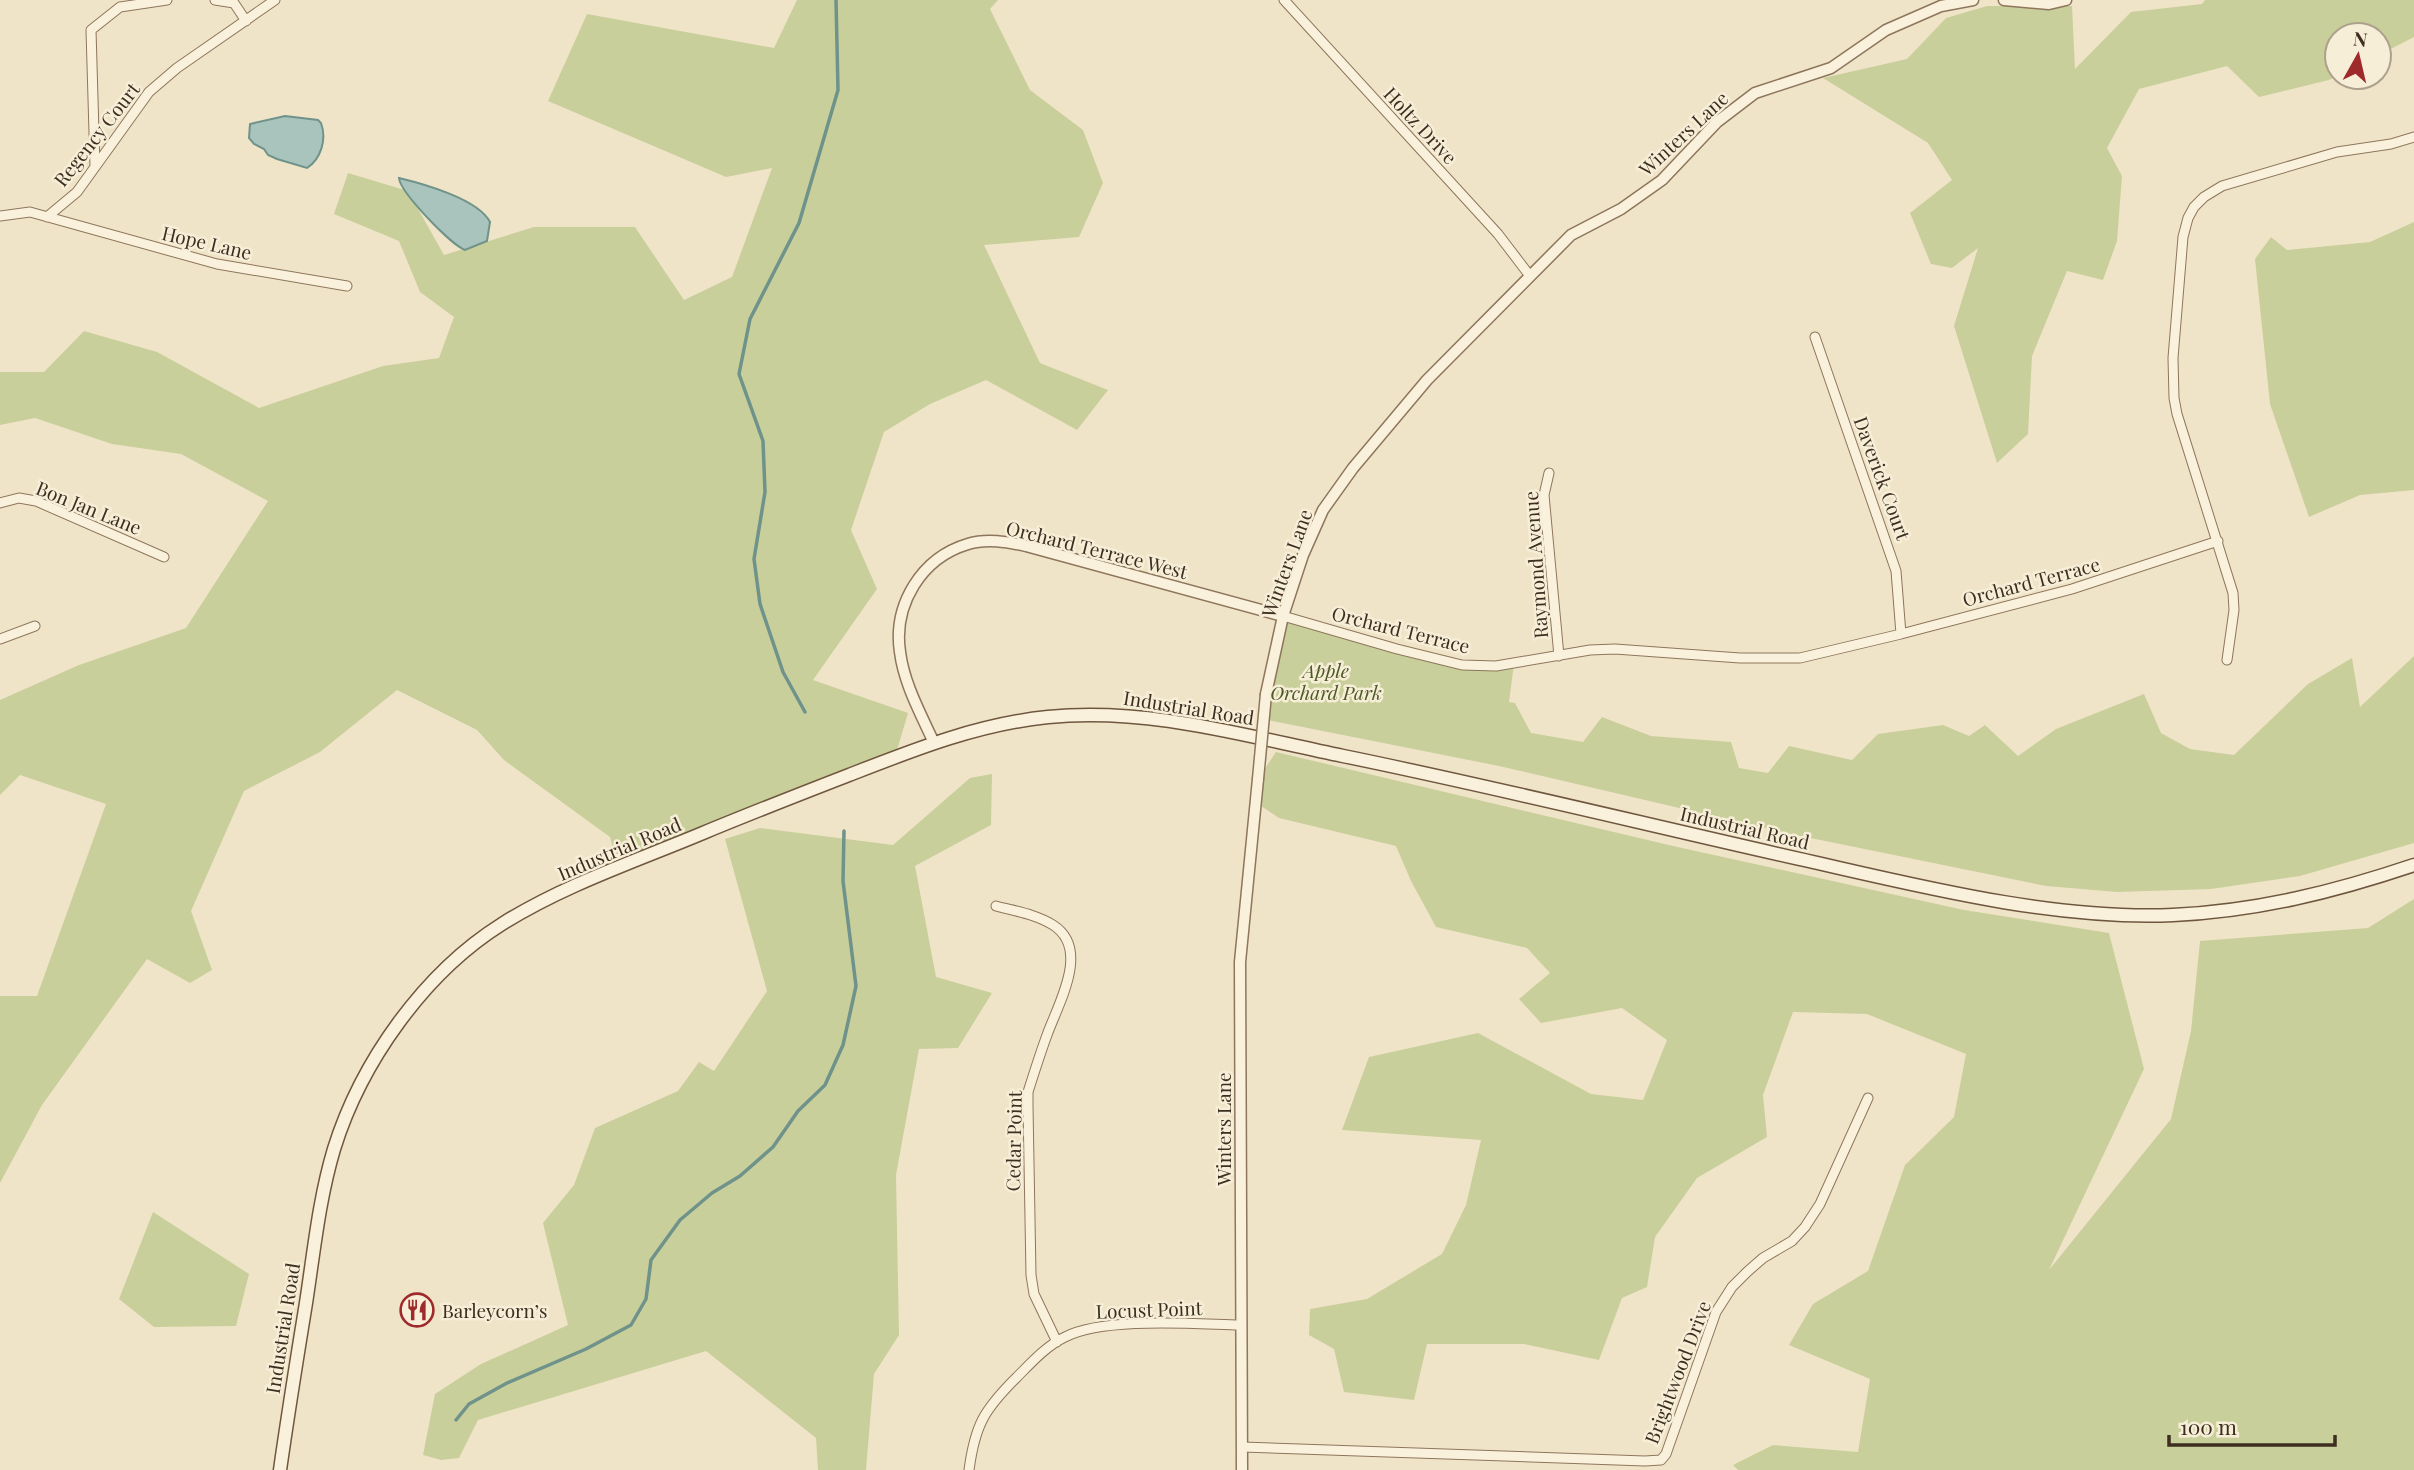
<svg xmlns="http://www.w3.org/2000/svg" width="2414" height="1470" viewBox="0 0 2414 1470" font-family="'Playfair Display',serif">
<rect width="100%" height="100%" fill="#f0e4c8"/>
<path fill="#c9cf9b" d="M797,0H998L990,9L1030,90L1083,130L1103,183L1079,237L984,245L1040,363L1108,390L1077,430L986,380L930,404L884,432L851,530L877,589L813,680L908,713L895,757L618,867L610,837L504,760L477,730L397,690L320,752L244,791L191,911L212,970L190,983L147,959L42,1105L0,1183V996H37L106,804L20,775L0,795V700L79,665L186,628L268,501L181,454L112,444L35,418L0,425V372H44L84,331L157,352L259,408L383,366L439,358L454,317L420,292L399,241L334,214L348,173L408,191L444,255L534,227H635L684,300L732,277L772,168L726,177L548,101L587,14L774,48Z
M2205,0H2414V37L2379,55V35H2337V76L2329,80L2259,97L2227,66L2139,89L2107,148L2122,176L2117,241L2103,280L2067,271L2032,356L2028,434L1997,463L1954,326L1978,248L1952,268L1931,264L1910,213L1952,180L1928,143L1823,78L1907,59L1946,18L1987,6H2072L2075,69L2131,12L2202,4Z
M2414,222V490L2360,495L2309,517L2270,404L2255,259L2271,237L2287,250L2370,242Z
M1283,616L1444,661L1514,664L1509,702L1515,703L1531,733L1583,742L1602,717L1651,736L1731,742L1739,768L1768,773L1789,746L1852,760L1878,734L1943,725L1969,736L1985,725L2018,756L2056,729L2144,694L2161,733L2190,749L2234,755L2308,684L2352,658L2360,707L2414,656V843L2300,876L2211,889L2117,892L2046,886L1786,833L1499,766L1267,720Z
M1276,752L1673,846L1964,910L2109,933L2144,1069L2049,1270L2171,1119L2191,1031L2200,941L2368,928L2414,899V1470H1738L1733,1465L1773,1445L1858,1452L1870,1379L1789,1345L1813,1304L1868,1271L1905,1165L1954,1117L1966,1054L1867,1014L1793,1012L1763,1095L1767,1137L1697,1178L1655,1237L1647,1287L1622,1298L1599,1360L1524,1344H1427L1414,1400L1344,1392L1334,1349L1309,1335L1310,1309L1367,1299L1442,1254L1466,1205L1481,1140L1342,1130L1369,1057L1478,1033L1591,1094L1643,1100L1667,1040L1622,1008L1541,1023L1519,999L1550,973L1527,948L1436,927L1411,881L1396,846L1279,818L1255,802L1258,779Z
M992,774L991,825L915,866L936,977L992,993L958,1048L919,1049L896,1175L899,1335L874,1374L866,1470H818L816,1438L706,1351L478,1420L459,1458L441,1460L423,1455L435,1394L481,1364L568,1325L543,1223L574,1185L595,1128L678,1091L699,1062L714,1071L767,991L725,839L760,828L893,845L970,778Z
M153,1212L249,1274L236,1326L154,1327L119,1299Z"/>
<path fill="#a9c4bc" stroke="#6f938a" stroke-width="2" d="M285,116L318,120L321,123C327,139 321,159 307,168L277,159L268,155L264,149L254,144L249,138L250,124Z
M399,178C424,184 478,199 490,222L487,241L465,250C451,245 400,192 399,178Z"/>
<g fill="none" stroke-linecap="round" stroke-linejoin="round">
<path stroke="#6f938a" stroke-width="3.5" d="M805,712L783,672L760,604L754,559L765,492L763,441L739,374L750,319L799,223L838,90L836,0
M456,1420L469,1404L507,1383L586,1349L631,1325L646,1299L651,1260L680,1220L712,1193L740,1176L773,1147L798,1111L825,1085L843,1045L856,986L843,881L844,831"/>
<defs>
<path id="minor" d="M215,0L234,3L246,21
M1284,0L1498,234L1530,276
M95,167L91,30L120,7L167,0
M0,216L30,212L217,264L347,286
M47,217L77,192L149,92L177,68L275,0
M1815,337L1896,571L1901,634
M1549,473L1544,495L1559,656
M0,503L19,498L36,501L164,557
M1283,616L1397,649L1462,665L1496,666L1590,650L1615,649L1740,658H1800L1901,634L2072,589L2218,541
M0,639L35,626
M2227,660L2234,610L2233,593L2177,414L2174,398L2173,358L2183,237L2188,218L2194,207L2204,197L2222,186L2337,152L2391,144L2414,137
M996,906C1014,911 1036,914 1053,925C1091,949 1058,1004 1047,1035C1040,1054 1034,1073 1028,1092V1106L1031,1275L1034,1294L1057,1342
M1242,1447L1645,1461L1661,1460L1666,1454L1716,1312L1732,1287L1747,1272L1763,1258L1792,1241L1805,1227L1820,1204L1868,1098
M969,1470C975,1425 984,1410 1016,1378C1031,1363 1046,1346 1065,1337C1105,1317 1193,1324 1240,1325"/>
<path id="tertiary" d="M2004,0L2049,4L2066,0
M1266,694L1283,616L1303,555L1323,510L1353,468L1427,380L1571,235L1621,209L1662,180L1717,122L1755,93L1831,68L1886,30L1941,6L1973,0
M934,743C921,714 904,684 900,652C893,605 921,558 968,544C987,538 1007,542 1026,546L1283,616
M1242,1470L1240,962L1258,779"/>
<path id="secondary" d="M280,1470C288,1414 297,1358 306,1303C314,1251 319,1199 334,1149C361,1062 424,973 502,924C564,885 636,861 703,833C751,813 800,794 849,775C913,750 978,724 1048,717C1149,707 1245,736 1343,756C1500,788 1656,827 1813,862C1927,888 2056,920 2173,915C2257,911 2334,892 2414,865"/>
</defs>
<use href="#minor" stroke="#8d765c" stroke-width="11"/>
<use href="#tertiary" stroke="#8d765c" stroke-width="13"/>
<use href="#secondary" stroke="#6f573f" stroke-width="15"/>
<use href="#minor" stroke="#faf1dc" stroke-width="9"/>
<use href="#tertiary" stroke="#faf1dc" stroke-width="10"/>
<use href="#secondary" stroke="#faf1dc" stroke-width="12"/>
<defs>
<path id="tertiary-bridge" d="M1258,779L1266,694"/>
</defs>
<use href="#tertiary-bridge" stroke="#8d765c" stroke-width="13" stroke-linecap="butt"/>
<use href="#tertiary-bridge" stroke="#faf1dc" stroke-width="10"/>
</g>
<defs>
<symbol id="restaurant-ring" viewBox="-11 -11 22 22"><circle r="9.5" fill="#f7eed8" stroke="#9e2a2b" stroke-width="1.5"/><path d="M-5-6h1v4h1v-4h1v4h1v-4h1v5L-1.5 .5V6h-2V.5L-5-1ZM5-6V6H3V1.5H1.5Q1.5-4 5-6Z" fill="#9e2a2b"/></symbol>
</defs>
<g fill-rule="evenodd">
<use href="#restaurant-ring" x="398" y="1291" width="38" height="38"/>
</g>
<g text-anchor="middle" dominant-baseline="central" stroke-width="5" stroke-linejoin="round" paint-order="stroke">
<g font-size="19" fill="#3d2e20" stroke="#f7eed8">
<text transform="translate(1421 125) rotate(47)">Holtz Drive</text>
<text transform="translate(1683 133) rotate(-43)">Winters Lane</text>
<text transform="translate(96 134) rotate(-52)">Regency Court</text>
<text transform="translate(207 242) rotate(13)">Hope Lane</text>
<text transform="translate(1883 478) rotate(70)">Daverick Court</text>
<text transform="translate(89 507) rotate(22)">Bon Jan Lane</text>
<text transform="translate(1097 549) rotate(14)">Orchard Terrace West</text>
<text transform="translate(1286 563) rotate(-70)">Winters Lane</text>
<text transform="translate(1535 565) rotate(-94)">Raymond Avenue</text>
<text transform="translate(2031 581) rotate(-15)">Orchard Terrace</text>
<text transform="translate(1401 629) rotate(14)">Orchard Terrace</text>
<text transform="translate(1189 707) rotate(9)">Industrial Road</text>
<text transform="translate(1745 827) rotate(13)">Industrial Road</text>
<text transform="translate(619 848) rotate(-23)">Industrial Road</text>
<text transform="translate(1223 1129) rotate(-90)">Winters Lane</text>
<text transform="translate(1013 1141) rotate(-89)">Cedar Point</text>
<text transform="translate(1149 1309) rotate(-2)">Locust Point</text>
<text transform="translate(282 1328) rotate(-81)">Industrial Road</text>
<text transform="translate(1677 1372) rotate(-69)">Brightwood Drive</text>
</g>
<g font-size="19" font-style="italic" fill="#4d5a26" stroke="#f7eed8">
<text x="1326" y="670">Apple<tspan x="1326" dy="22">Orchard Park</tspan></text>
</g>
<g font-size="19" fill="#3d2e20" stroke="#f7eed8" text-anchor="start">
<text x="442" y="1310">Barleycorn’s</text>
</g>
</g>
<g transform="translate(2358 56) rotate(8)"><circle r="33" fill="#f7eed8" stroke="#ada18e" stroke-width="2"/>
<path d="M0-5L12 26L0 18L-12 26Z" fill="#9e2a2b"/>
<text y="-10" font-size="19" font-weight="bold" text-anchor="middle" fill="#3d2e20">N</text>
</g>
<path d="M2169 1435v10h166v-10" fill="none" stroke="#3d2e20" stroke-width="3.5"/>
<text x="2180" y="1435" font-size="21" fill="#3d2e20" stroke="#f7eed8" stroke-width="5" paint-order="stroke">100 m</text>
</svg>
